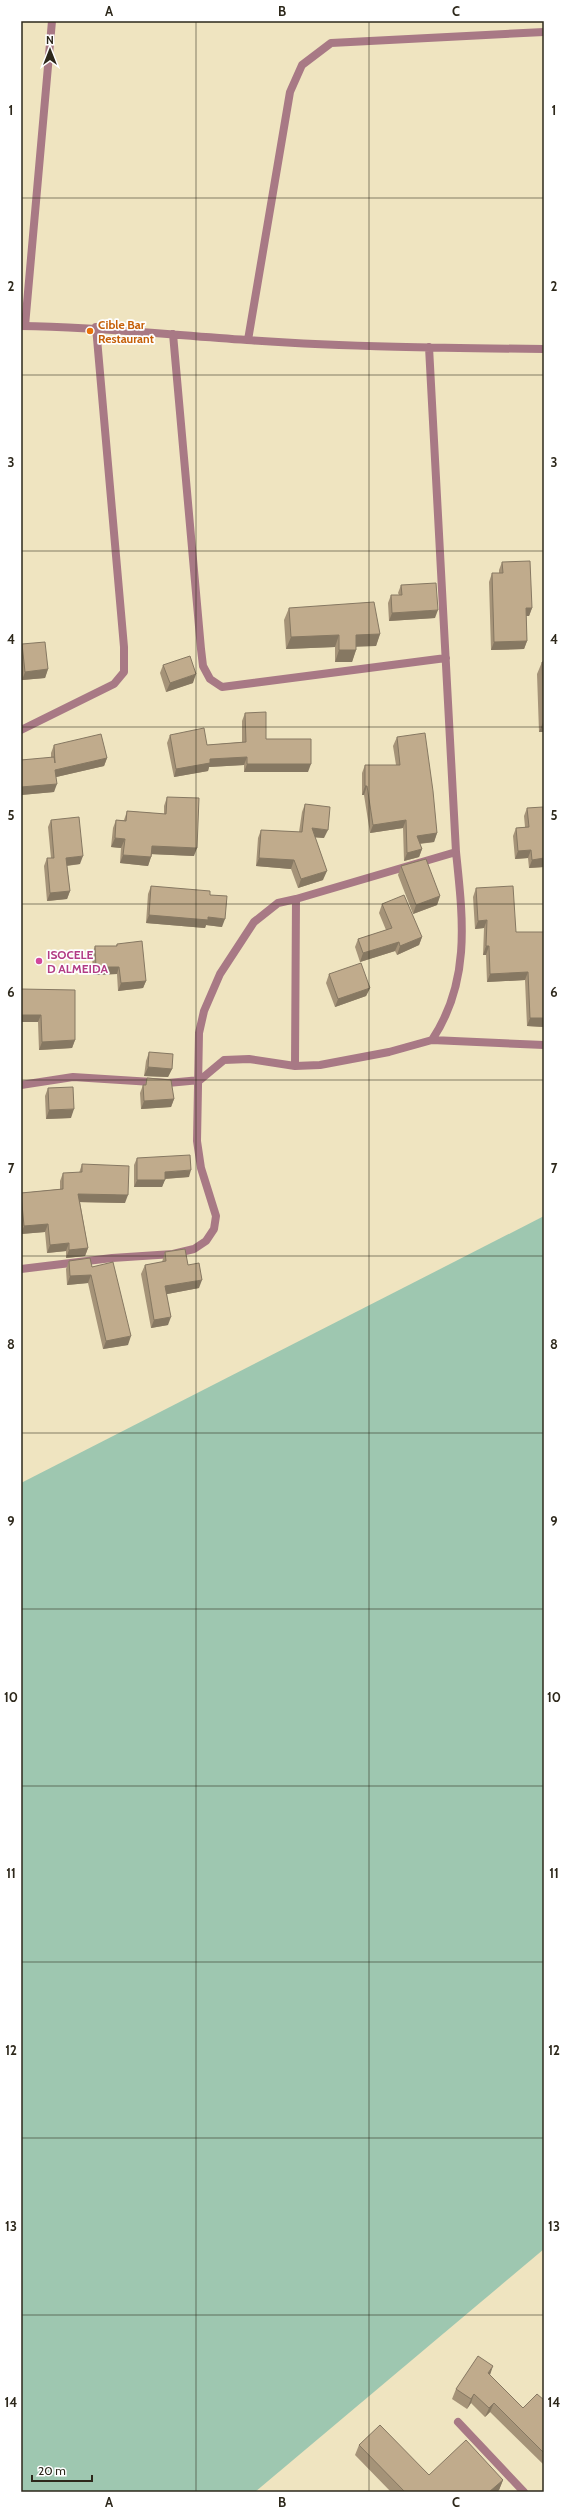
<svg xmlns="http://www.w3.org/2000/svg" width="565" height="2513" viewBox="0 0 565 2513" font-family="Cabin,sans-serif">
<rect width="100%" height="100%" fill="#efe4c0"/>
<path fill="#9ec7b0" d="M544,1216V2249L255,2492H21V1483Z"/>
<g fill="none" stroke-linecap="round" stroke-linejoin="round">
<path stroke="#a87985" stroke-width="8" d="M21,326C97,327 172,335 247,340C346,347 445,348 544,349
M25,326L52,21
M173,334L201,649L203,666L210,679L222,687L446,658
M248,340L290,92L302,65L331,43L544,32
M21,730L114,684L124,672V647L96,327
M432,1040L544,1045
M295,1066L296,899L456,852
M21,1085L73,1077L168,1083L200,1080L224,1060L249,1059L295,1066L320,1065L389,1052L432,1040C471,981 463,919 456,852L429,347
M21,1269L112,1258L173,1254L194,1249L206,1241L214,1229L216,1216L201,1168L197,1141L199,1033L204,1011L220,974L254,922L278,903L296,899
M458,2422L524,2492"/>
</g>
<path fill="#a59378" d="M502,562L532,608L529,616H526L527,641L524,649L491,650L489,582L492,573H499V570Z
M401,585L435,618L389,621L388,603L391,595H399L398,593Z
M289,608L380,634L376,646H356V650L352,662H335V647L286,649L284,620Z
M22,644L48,669L45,678L22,680L21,675V646Z
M542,662H544V732H539L537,674Z
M163,665L193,683L166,692L160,673Z
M245,713L266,739L308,772H244V765L209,767L208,771L174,777L167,743L170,735L207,745L242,742V721Z
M397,737L437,833L434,842L420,844L422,849L419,857L404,861L403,828L370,833L364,795H362V773L365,765H396L393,746Z
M54,745L107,758L104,766L56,777L54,792L21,795V760L51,758V753Z
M167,797L194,856L152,854L148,866L120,863L121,848L111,847L113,828L116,820H124L127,811L164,814V806Z
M305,804L324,838L315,837L323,880L298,888L291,869L256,866L258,838L261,830L299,832L302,812Z
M527,808L544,867L529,868L528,858L515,859L513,836L516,828L525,827L524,816Z
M51,820L80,864L67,866L70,891L67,899L47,901L44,866L47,858H51L48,827Z
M401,866L440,896L437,905L413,914L398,875Z
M151,886L210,895L222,927L206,925L205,928L146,923L148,894Z
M476,888L516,932H544V1027L527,1026L525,980L487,982L486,955H483L484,928L475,929L473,897Z
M382,904L422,937L419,945L397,955L395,951L360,962L355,947L358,939L386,930L379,913Z
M117,944L146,981L143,988L118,991L117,974L93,975L92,954L95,946H116Z
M329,974L370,988L366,996L335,1007L326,983Z
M21,989L75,1040L72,1048L39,1050L38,1022Z
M149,1052L172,1069L168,1077L144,1076L146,1061Z
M147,1078L174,1099L171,1107L141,1109L140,1093L143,1085H145Z
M48,1088L71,1118L46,1119L45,1096Z
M137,1158L189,1177L165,1179L162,1187H134V1165Z
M82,1164L125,1203L80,1202L88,1248L85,1256L66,1258V1251L47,1253L45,1232L21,1234V1193L60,1189V1181L63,1173H79Z
M165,1252L188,1265L199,1288L167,1294L168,1325L151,1328L141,1274L145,1265L162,1262Z
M69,1261L92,1267L128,1345L103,1349L88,1283L67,1285L66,1269Z
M490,2375L523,2408L544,2400V2465L490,2412L485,2417L471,2403L467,2409L452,2399L456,2389Z
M359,2445L429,2475L503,2480L499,2490L497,2492H391L355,2455Z"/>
<path fill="#867862" d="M526,608H532L529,616H523Z
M438,610L435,618L389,621L392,613Z
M380,634L376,646L352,647L356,635Z
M339,635L335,647L286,649L291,637Z
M527,641L524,649L491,650L494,642Z
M339,650H356L352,662H335Z
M48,669L45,678L22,680L25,672Z
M196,674L193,683L166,692L170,683Z
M544,720V732H539Z
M247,757L244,765L209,767L208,771L174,777L176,769L210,759Z
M107,758L104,766L52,778L55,770Z
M247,764H311L308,772H244Z
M57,784L54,792L21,795V787Z
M365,786H367L364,795H362Z
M406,820L403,828L370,833L373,825Z
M312,828L328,830L324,838L309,837Z
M437,833L434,842L414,844L417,836Z
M115,838L125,839L121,848L111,847Z
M152,846L197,848L194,856L149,854Z
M422,849L419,857L404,861L407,853Z
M531,850L528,858L515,859L518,851Z
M123,855L151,857L148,866L120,863Z
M83,856L80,864L63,866L66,858Z
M259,858L294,860L291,869L256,866Z
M544,858V867L529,868L532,860Z
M327,871L323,880L298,888L301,879Z
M70,891L67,899L47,901L50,893Z
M440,896L437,905L413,914L416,905Z
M149,915L208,917L225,919L222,927L206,925L205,928L146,923Z
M487,920L484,928L475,929L478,921Z
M422,937L419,945L397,955L400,946Z
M399,942L395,951L360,962L363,953Z
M486,946H489L486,955H483Z
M96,967H119L117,974L93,975Z
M528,972L525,980L487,982L490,974Z
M146,981L143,988L118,991L121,983Z
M370,988L366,996L335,1007L338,999Z
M21,1015H41L38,1022H21Z
M530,1018H544V1027L527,1026Z
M75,1040L72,1048L39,1050L42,1042Z
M148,1067L172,1069L168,1077L144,1076Z
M174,1099L171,1107L141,1109L144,1101Z
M74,1109L71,1118L46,1119L49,1110Z
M191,1170L189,1177L162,1179L165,1172Z
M137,1180H165L162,1187H134Z
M78,1194L128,1195L125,1203L75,1202Z
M48,1224L45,1232L21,1234L24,1226Z
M69,1243L66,1251L47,1253L50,1245Z
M88,1248L85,1256L66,1258L69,1250Z
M91,1275L88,1283L67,1285L70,1276Z
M202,1280L199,1288L162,1295L165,1286Z
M171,1317L168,1325L151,1328L154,1320Z
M131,1336L128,1345L103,1349L106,1341Z
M493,2366L490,2375L488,2373Z
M474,2394L471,2403L467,2409L471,2399Z
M494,2403L490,2412L485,2417L489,2408Z
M503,2480L499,2490L497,2492H489Z"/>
<path fill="#c0ab8c" stroke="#867862" d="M530,561L532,608H526L527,641L494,642L492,573H503L502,562Z
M436,583L438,610L392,613L391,595H402L401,585Z
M374,602L380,634L356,635V650H339V635L291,637L289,608Z
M45,642L48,669L25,672L22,644Z
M190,656L196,674L170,683L163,665Z
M542,662H544V720Z
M266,712V739H311V764H247V757L210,759V763L176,769L170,735L204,728L207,745L246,742L245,713Z
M425,733L433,791L437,833L417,836L422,849L407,853L406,820L373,825L367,786H365V765H400L397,737Z
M101,734L107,758L55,770L57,784L21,787V760L54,757L55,763L54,745Z
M167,797L199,798L197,848L152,846L151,857L123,855L125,839L115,838L116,820L126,821L127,811L166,814Z
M305,804L330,807L328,830L312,828L327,871L301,879L294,860L259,858L261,830L302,832Z
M543,807L544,858L532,860L531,850L518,851L516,828L529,827L527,808Z
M79,817L83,856L66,858L70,891L50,893L47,858H54L51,820Z
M426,859L440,896L416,905L401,866Z
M151,886L210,891V895L227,896L225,919L208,917V920L149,915Z
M513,886L516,932H544V1018H530L528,972L490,974L489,946H486L487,920L478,921L476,888Z
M404,895L422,937L400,946L399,942L363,953L358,939L392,928L382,904Z
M142,941L146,981L121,983L119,967H96L95,946H117V944Z
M361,963L370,988L338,999L329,974Z
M21,989L75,990V1040L42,1042L41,1015H21Z
M149,1052L173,1054L172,1069L148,1067Z
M147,1078L171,1080L174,1099L144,1101L143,1085H146Z
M73,1087L74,1109L49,1110L48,1088Z
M190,1155L191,1170L165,1172V1180H137V1158Z
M82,1164L129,1166L128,1195L78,1194L88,1248L69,1250V1243L50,1245L48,1224L24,1226L21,1193L63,1189V1173L82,1172Z
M185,1249L188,1265L199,1263L202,1280L165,1286L171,1317L154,1320L145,1265L166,1261L165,1252Z
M90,1258L92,1267L113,1262L131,1336L106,1341L91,1275L70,1276L69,1261Z
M478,2356L493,2366L488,2373L523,2408L537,2394L544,2400V2453L494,2403L489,2408L474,2394L471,2399L456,2389Z
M380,2425L429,2475L466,2440L503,2480L489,2492H405L359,2445Z"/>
<path fill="none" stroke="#2d281b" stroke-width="1" stroke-opacity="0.55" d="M196,21V2492M369,21V2492M21,198H544M21,375H544M21,551H544M21,727H544M21,904H544M21,1080H544M21,1256H544M21,1433H544M21,1609H544M21,1786H544M21,1962H544M21,2138H544M21,2315H544"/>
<circle fill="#e8710a" stroke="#fff" stroke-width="1.5" cx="90" cy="331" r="4"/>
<circle fill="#d1479c" stroke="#fff" stroke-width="1.5" cx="39" cy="961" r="4"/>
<g text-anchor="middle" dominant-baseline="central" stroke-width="3.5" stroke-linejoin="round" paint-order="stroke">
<g font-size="12" font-weight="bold" fill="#c56008" stroke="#fff" text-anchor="start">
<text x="98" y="324">Cible Bar<tspan x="98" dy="14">Restaurant</tspan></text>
</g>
<g font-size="12" font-weight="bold" fill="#b23c85" stroke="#fff" text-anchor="start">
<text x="47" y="954">ISOCELE<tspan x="47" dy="14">D ALMEIDA</tspan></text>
</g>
</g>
<rect width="565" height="2513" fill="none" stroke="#ffffff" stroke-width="44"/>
<g transform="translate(50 50)" stroke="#ffffff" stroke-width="3" paint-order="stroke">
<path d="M0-3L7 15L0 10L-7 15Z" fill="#2d281b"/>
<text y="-6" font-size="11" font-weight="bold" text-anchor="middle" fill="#2d281b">N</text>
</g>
<path d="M32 2475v6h60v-6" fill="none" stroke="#2d281b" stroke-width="2"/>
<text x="38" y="2475" font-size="12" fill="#2d281b" stroke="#ffffff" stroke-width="3" paint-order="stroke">20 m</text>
<rect x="22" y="22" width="521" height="2469" fill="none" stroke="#2d281b" stroke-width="1.5"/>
<g font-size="13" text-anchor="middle" font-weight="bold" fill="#2d281b">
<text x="109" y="16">A</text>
<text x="282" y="16">B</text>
<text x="456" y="16">C</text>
<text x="11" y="115">1</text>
<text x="554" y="115">1</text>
<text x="11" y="291">2</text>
<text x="554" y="291">2</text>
<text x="11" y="467">3</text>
<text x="554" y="467">3</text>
<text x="11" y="644">4</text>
<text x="554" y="644">4</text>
<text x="11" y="820">5</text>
<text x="554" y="820">5</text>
<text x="11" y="997">6</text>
<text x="554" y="997">6</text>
<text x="11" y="1173">7</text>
<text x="554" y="1173">7</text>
<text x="11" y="1349">8</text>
<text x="554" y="1349">8</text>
<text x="11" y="1526">9</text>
<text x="554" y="1526">9</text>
<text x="11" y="1702">10</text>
<text x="554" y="1702">10</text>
<text x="11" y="1878">11</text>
<text x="554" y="1878">11</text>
<text x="11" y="2055">12</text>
<text x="554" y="2055">12</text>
<text x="11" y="2231">13</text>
<text x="554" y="2231">13</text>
<text x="11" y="2407">14</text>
<text x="554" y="2407">14</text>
<text x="109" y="2507">A</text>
<text x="282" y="2507">B</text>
<text x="456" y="2507">C</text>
</g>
</svg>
